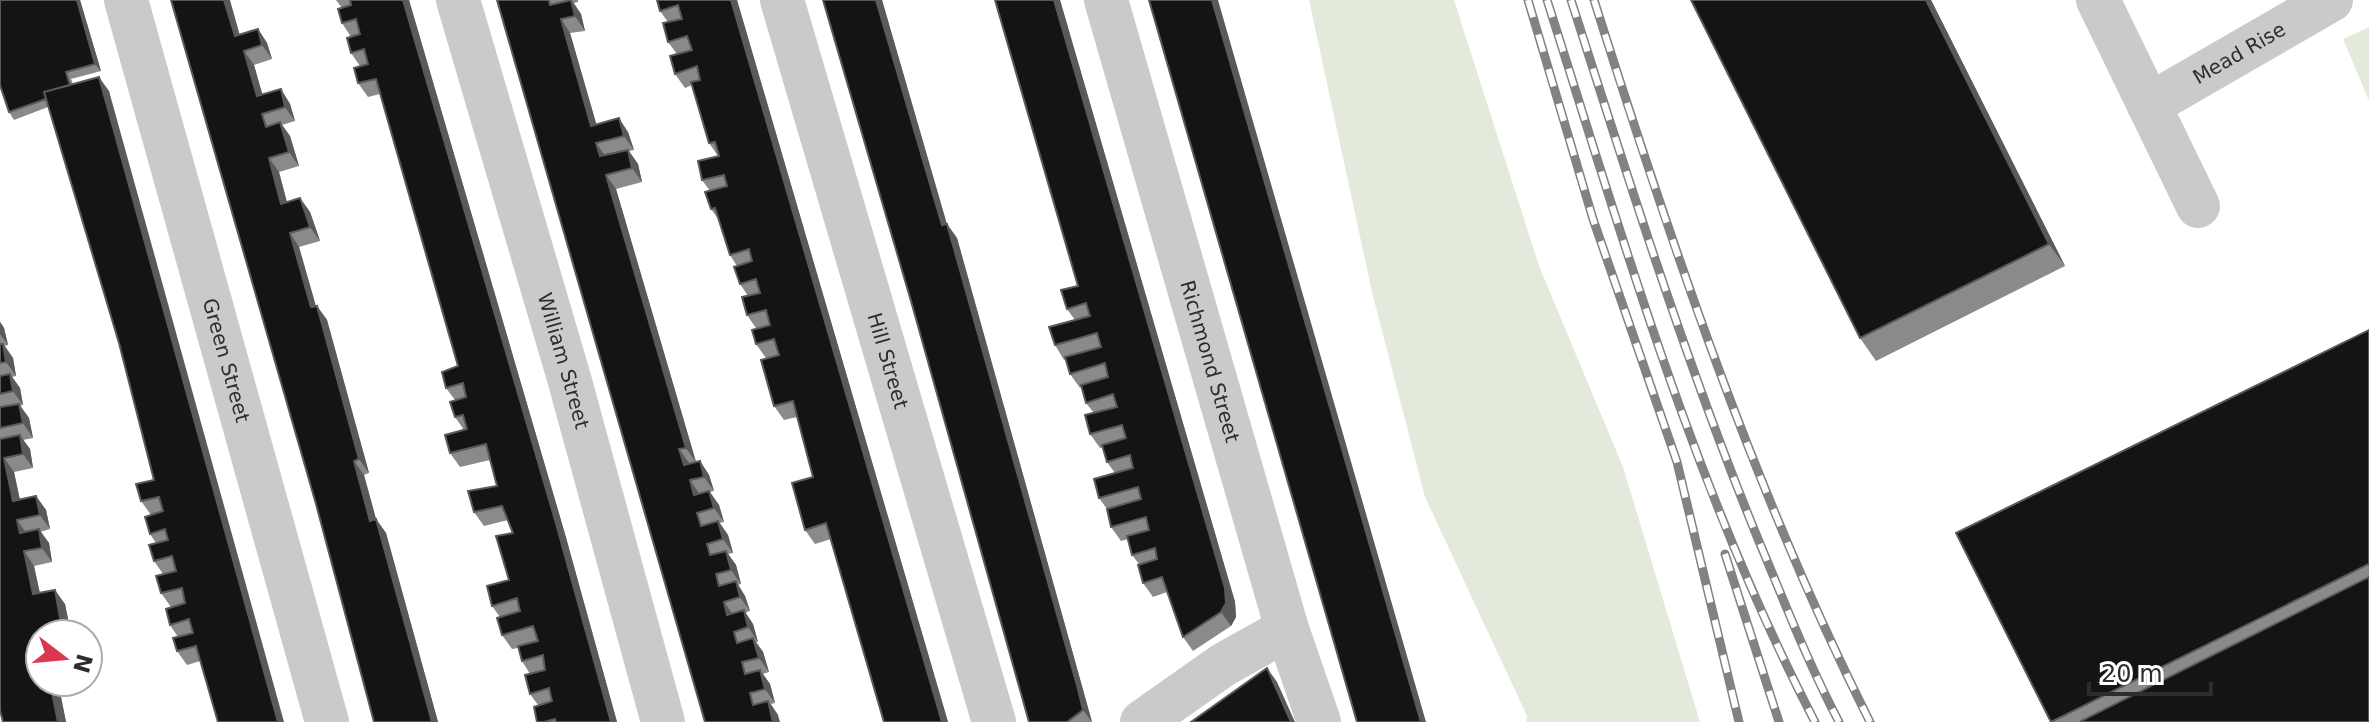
<svg xmlns="http://www.w3.org/2000/svg" width="2369" height="722" viewBox="0 0 2369 722" font-family="'DejaVu Sans',sans-serif">
<rect width="100%" height="100%" fill="#fff"/>
<path fill="#e4eadb" d="M1309,0H1454L1539,266L1623,467L1700,722H1526L1527,716L1425,497L1372,292Z
M2369,27V101L2343,39Z"/>
<g fill="none" stroke-linecap="round" stroke-linejoin="round">
<g stroke="#cacaca" stroke-width="44">
<path id="s1" d="M126,0L327,722"/>
<path id="s2" d="M458,0L569,378L663,722"/>
<path id="s3" d="M782,0L994,722"/>
<path id="s4" d="M1106,0L1287,629L1319,722"/>
<path d="M2098,0L2198,206"/>
<path id="s5" d="M2149,105L2331,0"/>
<path d="M1142,722L1223,665L1287,629"/>
</g>
<defs>
<path id="rail" d="M1528,0L1593,219L1677,462L1739,722
M1547,0C1625,245 1696,493 1815,722
M1571,0C1629,181 1686,363 1758,539C1784,601 1808,663 1839,722
M1594,0C1672,246 1754,491 1870,722
M1725,554L1779,722"/>
</defs>
<use href="#rail" stroke="#828282" stroke-width="9"/>
<use href="#rail" stroke="#fff" stroke-width="6" stroke-dasharray="18" stroke-linecap="butt"/>
</g>
<path fill="#8a8a8a" d="M80,0L101,71L71,79L73,84L109,91L200,661L187,665L177,651L178,637L170,625L171,607L161,593L163,574L154,561L156,543L150,534L151,515L141,501L154,480L119,343L48,107L14,120L9,112Z
M336,0H409L565,534L617,722H537L538,705L530,694V674L522,661L518,648L512,649L502,635L500,617L492,606L509,580L513,533L508,520L484,526L474,512L497,486L490,460L460,467L450,453L464,430L455,417V400L446,388L458,366L380,94L368,97L358,83L360,66L351,53V37L342,23V8Z
M497,0H578V2L574,3L581,14L585,31L570,33L596,124L628,132L634,150L629,151L638,164L642,182L616,189L696,462L700,461L709,475L714,491L710,492L719,505L724,522L720,523L728,535L733,553L728,554L736,565L741,584L738,585L745,596L750,611L745,613L753,624L758,642H756L763,652L769,672L763,674L770,684L775,703L771,704L778,715L705,722Z
M657,0H737L948,722L831,539L815,544L805,530L813,477L797,417L784,420L774,406L766,358L756,344V328L747,315L748,296L740,284L737,266L730,255L719,220L711,209L710,191L702,180L718,156L709,143L692,85L685,88L675,74L677,54L668,42V22L660,11Z
M823,0H882L947,224L957,238L1092,722H1029L911,301Z
M995,0H1060L1235,602L1236,617L1231,626L1193,651L1183,637L1167,592L1153,597L1143,583L1139,564L1132,555L1128,539L1121,541L1111,527L1107,509L1099,498L1115,473L1107,462L1103,447L1100,448L1090,434L1094,413L1086,403L1081,387L1080,388L1070,374L1066,359L1064,360L1055,345L1075,320L1067,309L1078,286Z
M1931,0L2065,266L1876,361L1860,338Z
M258,29L267,43L272,59L254,65L262,95L281,89L290,104L295,121L282,125L290,136L299,166L279,172L287,202L300,198L310,212L315,226L320,241L299,247L316,306H317L327,320L369,473L364,475L376,519L386,533L438,722H374L316,504L240,34Z
M0,322L4,328L8,345L5,346L13,358L16,376L12,377L20,388L23,405L20,406L29,418L33,438L23,440L30,449L33,468L14,472L20,500L36,496L46,510L50,529L40,532L49,543L52,562L34,566L40,593L65,604L71,634H40V682H58L66,722H3L0,710Z
M2369,330V722H2051Z"/>
<path fill="#5a5a5a" d="M77,0H80L101,71L95,64Z
M224,0H230L244,50L235,36Z
M403,0H409L565,534L617,722H611Z
M571,0L581,14L585,31L575,16Z
M731,0H737L948,722H942Z
M876,0H882L951,239L942,225Z
M1054,0H1060L1235,602L1236,617L1231,626L1221,612Z
M1212,0H1218L1426,722H1421Z
M1926,0H1931L2065,266L2049,244Z
M561,19L570,33L601,140L591,126Z
M258,29L267,43L272,59L262,45Z
M244,51L254,65L267,110L257,96Z
M99,77L109,91L284,722H278Z
M281,89L290,104L295,121L285,107Z
M619,118L628,132L634,150L624,136Z
M280,122L290,136L299,166L289,152Z
M596,143L606,157L600,156Z
M628,150L638,164L642,182L632,168Z
M269,158L279,172L291,218L281,204Z
M606,175L616,189L696,462L686,448Z
M300,198L310,212L320,241L310,227Z
M947,224L957,238L1092,722L1083,710Z
M290,233L299,247L320,321L311,307Z
M317,306L327,320L369,473L359,459Z
M0,322L4,328L8,345L0,334Z
M3,344L13,358L16,376L6,362Z
M10,374L20,388L23,405L13,391Z
M19,404L29,418L33,438L23,423Z
M20,435L30,449L33,468L23,454Z
M679,449L689,463L684,465Z
M4,458L14,472L23,515L13,501Z
M354,461L364,475L376,519L386,533L438,722H432L370,521Z
M700,461L709,475L714,491L704,477Z
M690,480L700,495H694Z
M709,491L719,505L724,522L714,508Z
M36,496L46,510L50,529L40,515Z
M17,520L27,534L20,533Z
M718,521L728,535L733,553L723,539Z
M39,529L49,543L52,562L42,548Z
M24,551L34,566L43,608L33,594Z
M726,551L736,565L741,584L731,570Z
M736,581L745,596L750,611L740,597Z
M55,590L65,604L71,634H63Z
M724,602L734,616L727,615Z
M744,610L753,624L758,642L748,627Z
M753,638L763,652L769,672L759,658Z
M1267,668L1277,682L1295,722H1291Z
M760,670L770,684L775,703L765,689Z
M50,682H58L66,722H58Z
M768,701L778,715L780,722H773Z"/>
<path fill="#141414" stroke="#5a5a5a" stroke-width="2" d="M0,0H77L95,64L66,72L70,85L44,92L46,99L9,112L0,85Z
M171,0H224L235,36L258,29L262,45L244,51L257,96L281,89L285,107L262,114L266,127L280,122L289,152L269,158L281,204L300,198L305,212L310,227L290,233L311,307L317,306L359,459L354,461L370,521L376,519L432,722H374L316,504Z
M350,0H403L555,520L611,722H556L555,719L544,722H537L534,707L552,701L549,688L530,694L525,675L545,670L543,655L522,661L518,646L538,641L533,626L502,635L497,618L520,611L517,598L492,606L487,586L509,580L496,536L513,533L502,506L474,512L468,491L497,486L486,444L450,453L445,435L467,429L463,415L455,417L450,402L466,397L463,383L446,388L442,372L458,366L376,79L358,83L354,68L368,64L364,49L351,53L347,38L360,34L356,19L342,23L338,9L351,5Z
M497,0H549L550,5L571,0L575,16L561,19L591,126L619,118L624,136L596,143L600,156L628,150L632,168L606,175L686,448L679,449L684,465L700,461L704,477L690,480L694,495L709,491L714,508L697,513L701,526L718,521L723,539L707,544L710,555L726,551L731,570L716,574L719,586L736,581L740,597L724,602L727,615L744,610L748,627L734,632L737,643L753,638L759,658L742,662L745,674L760,670L765,689L750,693L753,705L768,701L773,722H705Z
M657,0H731L942,722H884L826,523L805,530L792,483L813,477L793,401L774,406L761,360L779,355L774,339L756,344L752,330L770,325L766,310L747,315L742,297L760,293L756,279L740,284L734,267L752,261L749,249L730,255L715,208L711,209L705,192L727,186L724,175L702,180L698,161L719,156L715,142L709,143L691,82L700,80L697,66L675,74L670,56L692,50L687,36L668,42L663,23L682,19L678,5L660,11Z
M823,0H876L942,225L947,224L1078,689L1083,710L1067,722H1029L911,301Z
M995,0H1054L1225,588L1226,603L1221,612L1183,637L1162,577L1143,583L1138,565L1157,559L1155,548L1132,555L1127,536L1149,530L1146,517L1111,527L1107,509L1141,499L1138,487L1099,498L1094,479L1133,468L1130,455L1107,462L1102,445L1126,438L1122,425L1090,434L1085,415L1117,407L1113,394L1086,403L1081,385L1108,377L1105,363L1070,374L1065,357L1101,347L1097,333L1055,345L1049,327L1090,316L1086,303L1067,309L1061,290L1078,286Z
M1149,0H1212L1421,722H1357Z
M1691,0H1926L2049,244L1860,338Z
M99,77L278,722H218L196,646L177,651L173,638L193,633L189,619L170,625L166,609L185,603L182,588L161,593L156,576L176,571L172,556L154,561L149,545L168,540L165,529L150,534L145,517L163,511L159,497L141,501L136,484L154,480L119,343L44,92Z
M2369,330V564L2051,722L1956,533Z
M0,344H3L6,362L0,363Z
M10,374L13,391L0,394V376Z
M19,404L23,423L0,428V407Z
M20,435L23,454L4,458L13,501L36,496L40,515L17,520L20,533L39,529L42,548L24,551L33,594L55,590L63,634H40V682H50L58,722H3L0,710V439Z
M2369,577V722H2081V721Z
M1267,668L1291,722H1191Z"/>
<g text-anchor="middle" dominant-baseline="central" stroke-width="8" stroke-linejoin="round" paint-order="stroke">
<g font-size="20" fill="#2d2d2d" stroke="#fff">
<text stroke="none"><textPath href="#s5" startOffset="104">Mead Rise</textPath></text>
<text stroke="none"><textPath href="#s2" startOffset="376">William Street</textPath></text>
<text stroke="none"><textPath href="#s1" startOffset="374">Green Street</textPath></text>
<text stroke="none"><textPath href="#s3" startOffset="376">Hill Street</textPath></text>
<text stroke="none"><textPath href="#s4" startOffset="376">Richmond Street</textPath></text>
</g>
</g>
<g transform="translate(64 658) rotate(106)"><circle r="38" fill="#ffffff" stroke="#ababab" stroke-width="2"/>
<path d="M0-6L14 30L0 20L-14 30Z" fill="#dc3751"/>
<text y="-12" font-size="22" font-weight="bold" text-anchor="middle" fill="#2d2d2d">N</text>
</g>
<path d="M2089 682v12h122v-12" fill="none" stroke="#2d2d2d" stroke-width="4"/>
<text x="2101" y="682" font-size="24" fill="#2d2d2d" stroke="#ffffff" stroke-width="6" paint-order="stroke">20 m</text>
</svg>
